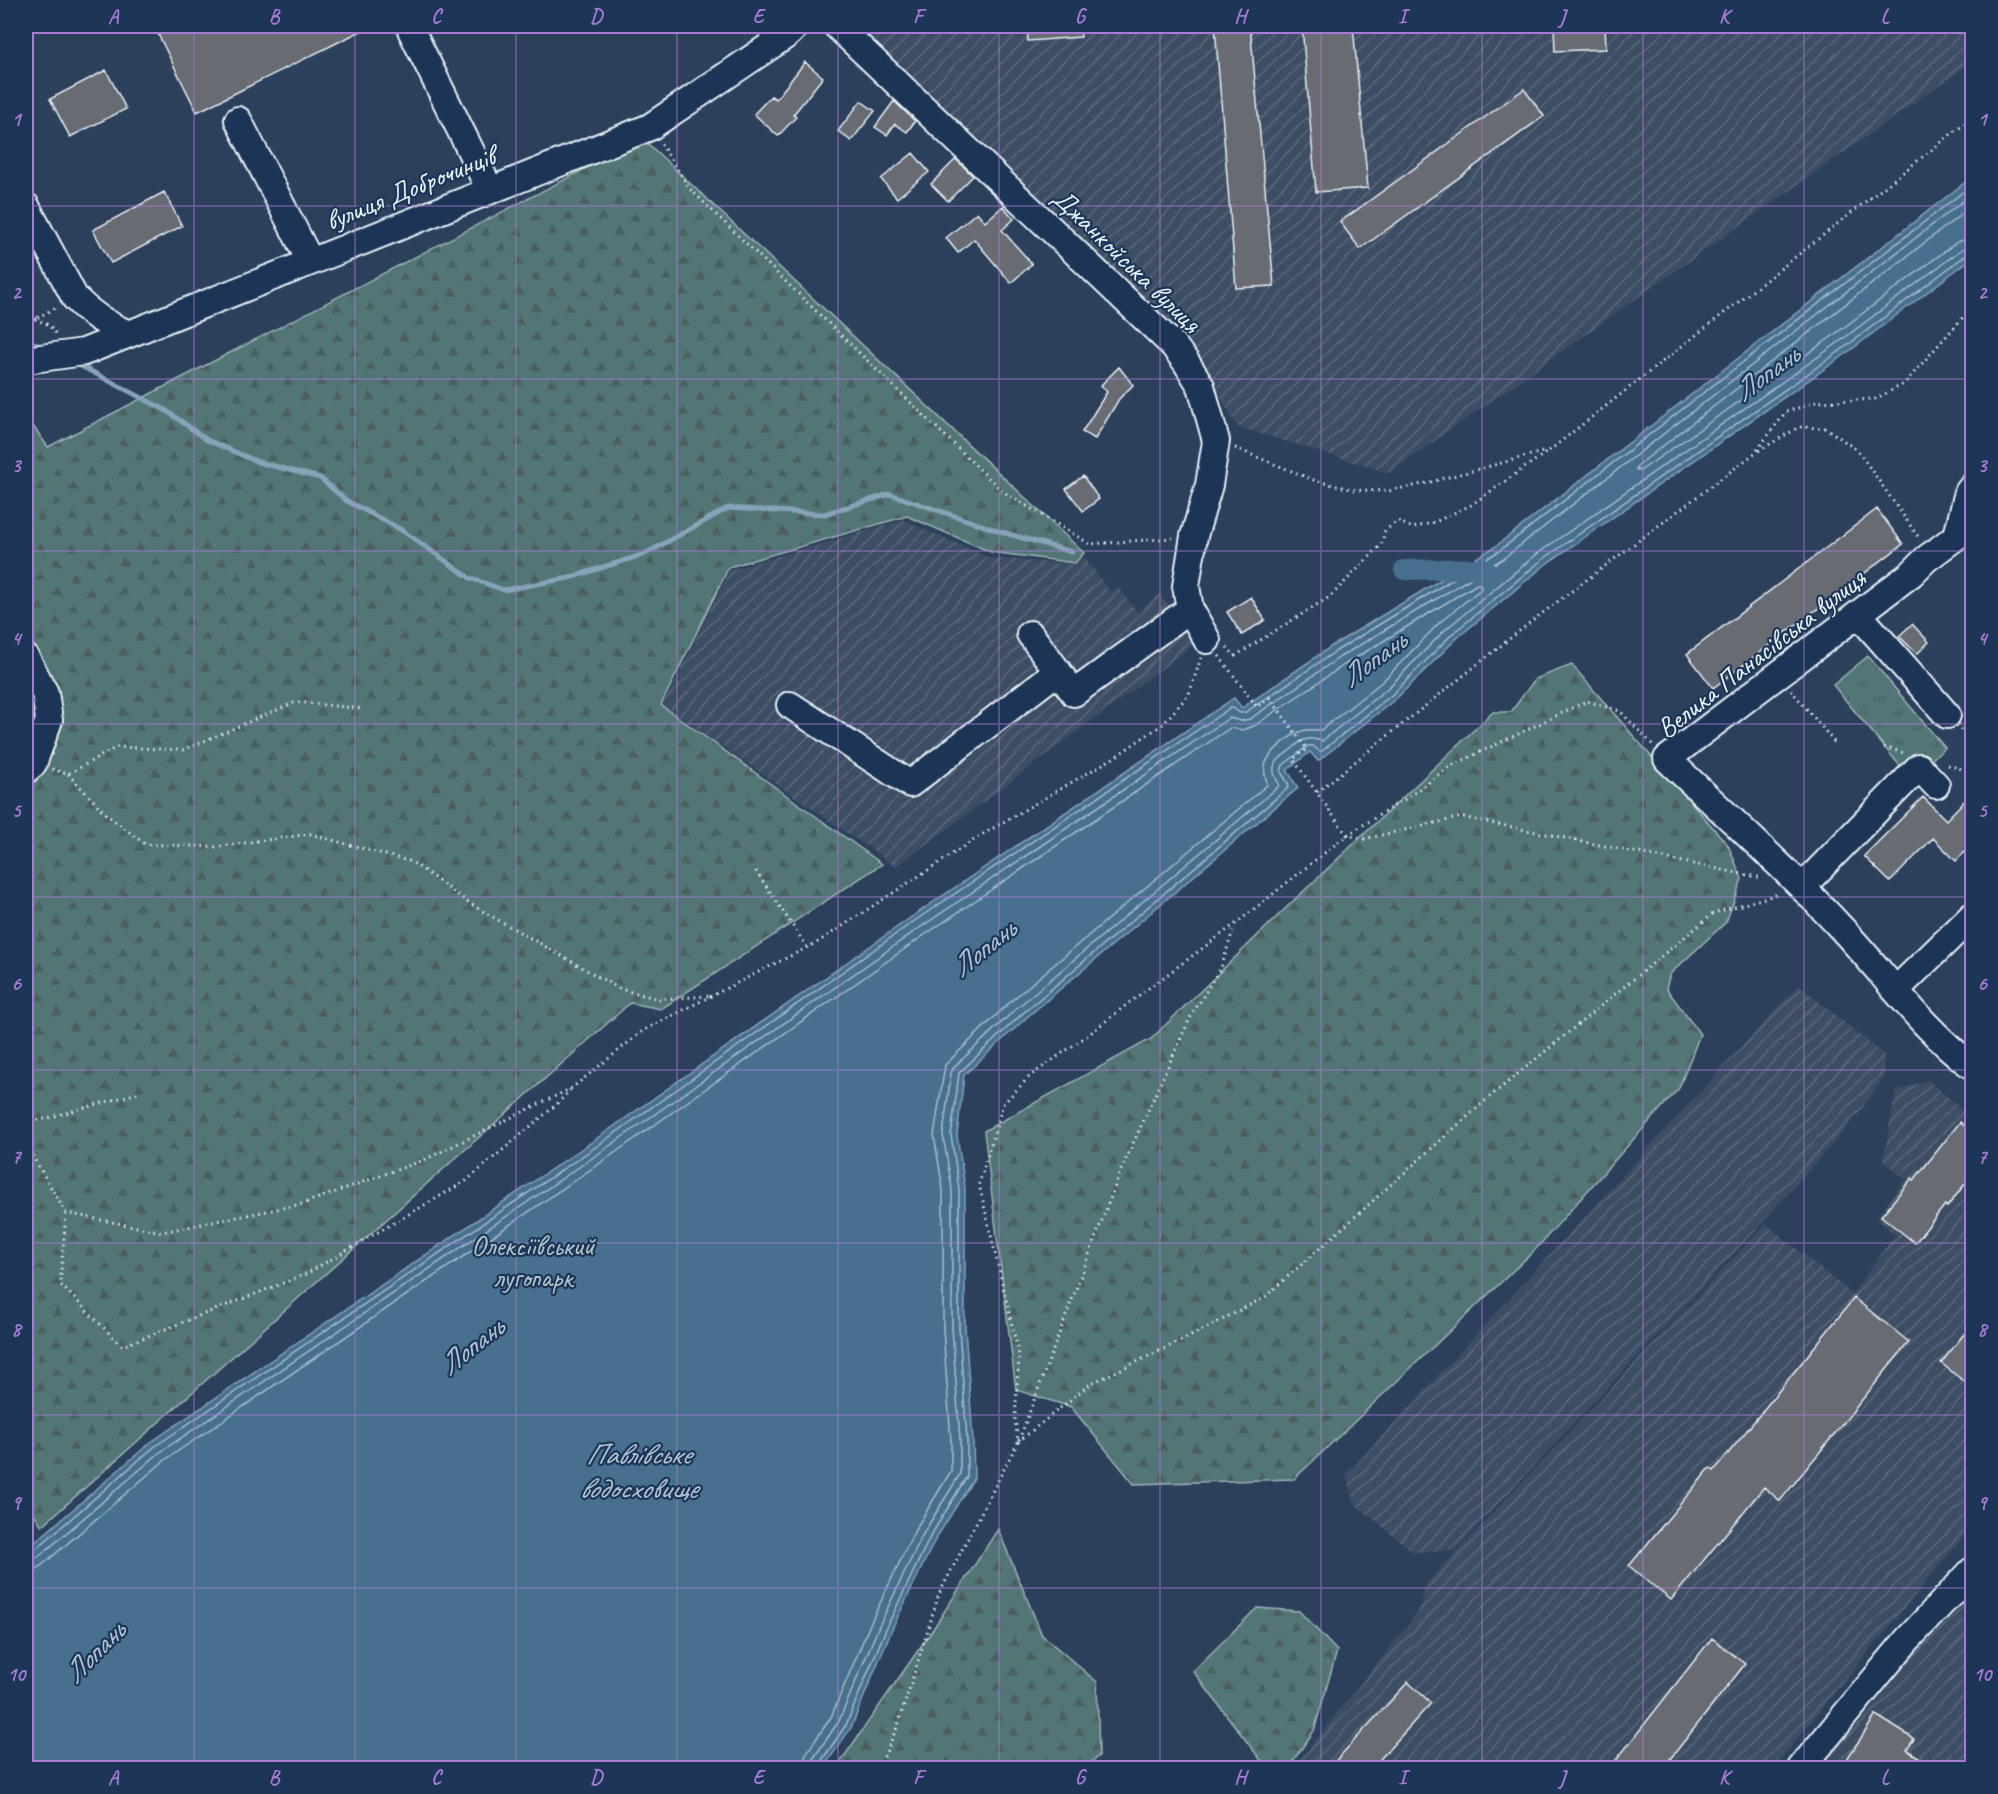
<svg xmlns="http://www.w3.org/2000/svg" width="1998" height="1794" viewBox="0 0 1998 1794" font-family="Caveat,sans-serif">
<defs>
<pattern id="industrial-furrows" width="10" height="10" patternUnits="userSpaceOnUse" patternTransform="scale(1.5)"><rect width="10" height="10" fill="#3e4d63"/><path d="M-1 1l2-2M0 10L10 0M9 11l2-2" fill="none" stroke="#5a677a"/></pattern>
<pattern id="grass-tufts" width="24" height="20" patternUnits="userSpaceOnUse" patternTransform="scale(1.5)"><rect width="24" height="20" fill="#537575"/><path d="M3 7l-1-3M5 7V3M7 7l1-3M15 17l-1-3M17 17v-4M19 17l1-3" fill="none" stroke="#4c5e60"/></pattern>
<pattern id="forest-firs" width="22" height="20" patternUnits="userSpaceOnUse" patternTransform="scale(1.5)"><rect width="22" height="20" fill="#537575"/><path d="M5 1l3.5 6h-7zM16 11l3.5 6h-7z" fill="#4c5e60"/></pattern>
</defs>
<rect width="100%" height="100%" fill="#2c405c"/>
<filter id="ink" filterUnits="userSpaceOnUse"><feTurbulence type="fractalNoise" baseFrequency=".0167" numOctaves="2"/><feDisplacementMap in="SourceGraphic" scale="12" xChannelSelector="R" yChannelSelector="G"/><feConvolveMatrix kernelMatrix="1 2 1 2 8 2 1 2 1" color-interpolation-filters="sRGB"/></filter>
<g filter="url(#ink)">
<path fill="url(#industrial-furrows)" d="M858,26H1972V62L1389,473L1238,427L1185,338Z
M904,520L989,558L1073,564L1085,558L1110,592L1118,587L1137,612L1160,594L1196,643L896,867L663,705L730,570Z
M1799,985L1884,1055V1077L1857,1116L1755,1231L1455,1550L1413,1552L1355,1504L1346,1475Z
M1928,1080L1972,1117V1526L1773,1768H1293L1418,1612L1426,1584L1766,1224L1852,1294L1895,1235L1876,1218L1905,1180L1883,1159L1896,1091Z
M1972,1584V1768H1814L1850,1720Z"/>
<path fill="url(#grass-tufts)" stroke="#9eb3b6" stroke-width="1.5" d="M1868,656L1945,748L1910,778L1833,685Z"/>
<path fill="url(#forest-firs)" stroke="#9eb3b6" stroke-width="1.5" d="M643,139L1084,553L1075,563L991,552L907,516L729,567L661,705L882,864L661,1009L630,1003L42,1526L26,1501V416L48,447Z
M1572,665L1728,845L1742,879L1726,922L1670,974L1666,988L1700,1034L1679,1088L1535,1250L1294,1479L1134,1484L1071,1407L1016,1390L984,1131L1151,1039L1288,906L1493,712H1511L1535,679Z
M998,1529L1042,1635L1097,1682L1099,1756L1083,1768H836L933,1629Z
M1257,1608L1299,1611L1337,1651L1314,1731L1288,1768H1258L1263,1763L1193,1671Z"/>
<path fill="#476f8f" stroke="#87a3b9" stroke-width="1.5" d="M1972,177V258L1843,356L1545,565L1456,639L1398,697L1318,761L1310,752L1287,770L1298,788L1026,1018L964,1075L957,1135L965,1188V1328L973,1440L974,1478L935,1540L891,1631L851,1728L823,1768H26V1550L151,1442L593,1141L910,918L1234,698L1242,708L1332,646L1496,546Z"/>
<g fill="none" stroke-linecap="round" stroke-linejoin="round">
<path stroke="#a8bdce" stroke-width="1.5" d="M1972,206L1637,466L1636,470L1640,471L1830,338L1957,242L1972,237
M26,1554L30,1553L37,1548L154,1447L597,1146L913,922L1230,708H1233L1240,713L1246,712L1336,651L1499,551L1972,185
M26,1561L33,1560L42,1554L159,1453L601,1152L918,929L1229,718L1241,721L1250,719L1340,657L1504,558L1972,194
M26,1570L37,1569L47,1561L165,1460L606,1159L923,936L1230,728L1243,730L1254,726L1344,665L1477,584H1480L1481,589L1440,622L1383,681L1321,730C1315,730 1308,729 1302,731C1290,735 1266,754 1265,767C1263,773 1267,779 1267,785L1011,1001L945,1065L934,1135L943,1190V1329L951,1441V1471L915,1530L871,1622L831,1717L806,1754L802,1768
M811,1768L813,1759L839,1721L879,1626L923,1534L960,1474V1440L952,1328V1189L943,1135L951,1073L954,1067L1018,1007L1278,787L1279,784C1267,765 1277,760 1292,749C1296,745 1302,740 1308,739C1313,738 1318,740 1322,741L1389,687L1446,629L1537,554L1835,345L1962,249L1972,246
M819,1768L820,1763L846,1725L886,1629L930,1537L967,1476V1440L959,1328V1189L951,1135L959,1073L1023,1013L1288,788L1289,785L1281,772L1283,765L1308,746H1313L1319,751H1322L1394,693L1452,634L1542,560L1840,351L1966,255L1972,254"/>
<path stroke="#87a3b9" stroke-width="5" d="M26,339L43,348
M79,365L167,411L207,440L258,462L320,478L347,501L400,529L470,578L504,590L569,578L645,554L728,508L824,514L890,494L1005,533L1072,552"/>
<path stroke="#476f8f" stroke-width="20" d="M1404,570L1485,568"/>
</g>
<path fill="#686c72" stroke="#e8f1f8" stroke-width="1.5" d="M154,26H371L197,112Z
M1027,26H1080L1081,37L1028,41Z
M1215,26H1250L1274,286L1236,288Z
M1302,26H1353L1368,188L1316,192Z
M1554,26H1605L1606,49L1555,51Z
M805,62L823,77L793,115L796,117L778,136L754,114L771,96L776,99Z
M106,70L126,109L70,137L50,99Z
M1524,89L1544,116L1360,249L1340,222Z
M861,101L875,111L851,141L838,131Z
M894,101L915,121L907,132L895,124L887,135L875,127Z
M913,153L929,172L897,198L881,179Z
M956,159L973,176L948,201L931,184Z
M164,192L182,226L111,263L93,230Z
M1003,206L1014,219L1002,230L1032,264L1011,283L974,239L958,253L946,238L977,212L985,222Z
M1119,367L1133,385L1119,399L1095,439L1082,432L1107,392L1101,385Z
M1083,476L1099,499L1083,511L1066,489Z
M1877,509L1903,544L1713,688L1687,654Z
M1251,597L1265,620L1242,635L1227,612Z
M1912,624L1929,642L1917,654L1899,636Z
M1972,793V845L1956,861L1933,838L1890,882L1864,856L1923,797L1946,820Z
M1960,1122L1972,1133V1175L1947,1207L1945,1205L1915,1243L1881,1216L1912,1178L1914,1180Z
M1854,1298L1909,1342L1780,1501L1764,1487L1671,1600L1629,1566L1710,1468L1714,1471Z
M1972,1324V1388L1941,1363Z
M1712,1638L1745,1664L1663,1768H1610Z
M1408,1682L1431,1703L1372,1768H1329Z
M1876,1715L1914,1739L1907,1750L1936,1768H1841Z"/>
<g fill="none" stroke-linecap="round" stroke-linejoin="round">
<defs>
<path id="minor" d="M837,26L1173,345L1186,362L1201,386L1216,441L1209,485L1194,536L1186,586L1190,609L1207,640
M411,30L490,190
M238,120L310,261
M26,206L75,298C90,314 108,325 128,334
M26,360L84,352L650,127L788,34L796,26
M1972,487L1968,492L1957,536L1926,559L1911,574L1667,759C1727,816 1788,870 1844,931C1886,976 1923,1030 1972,1066
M1858,614L1947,715
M1030,634L1074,693L1190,609
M26,658L45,693L49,720L33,764L26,770
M790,705L910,784L1058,671
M1802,887L1919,767L1936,785
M1897,989L1972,916
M1801,1768L1907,1640L1972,1571"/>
</defs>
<use href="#minor" stroke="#e8f1f8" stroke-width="30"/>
<path stroke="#e8f1f8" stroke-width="3" stroke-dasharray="1.5 4.5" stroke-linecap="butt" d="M661,144L690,189L1002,491L1090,544L1173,538
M26,317L35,319L55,308
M35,319L49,325L57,335
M1235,448L1316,481L1355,490L1388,491L1423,484L1546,451
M1757,450L1786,412L1816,402L1875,399L1904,384L1972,307
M1227,647L1235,656L1331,596L1381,545L1385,531L1397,521L1413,528L1435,522L1471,505L1550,450L1972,118
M1219,656L1257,707L1270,698L1307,749L1293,759L1347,835L1364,839L1462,817L1762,878
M1791,690L1835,743
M1960,729L1972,744
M1884,747L1904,753
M1948,765L1972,772
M52,769L68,774L117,747L183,750L296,702L364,709
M68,774L107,815L145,844L214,847L310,834L412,862L472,905L620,989L659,999L711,996
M1317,792L1532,621L1755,453L1799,427L1826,428L1858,451L1919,538
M756,871L807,947
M1969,979L1972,975
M26,1124L138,1093
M26,1145L66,1213L162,1232L302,1204L424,1160L572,1088L644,1030L818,942L983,834L1115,757L1163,724L1189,694L1201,658
M66,1214L60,1284L122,1346L304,1275L466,1181L557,1104L570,1090
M1019,1440L1121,1170L1190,1018L1222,965L1234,927
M1018,1442L1090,1384L1189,1337L1265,1297L1486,1100L1714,913L1778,894
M879,1768L898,1725L939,1594L1018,1442L1015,1419L1019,1355L979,1184L1003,1104L1030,1076L1088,1035L1130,1002L1234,925L1347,835L1410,796L1449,767L1587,701L1620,711L1653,745"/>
<use href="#minor" stroke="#1d3557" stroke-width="26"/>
</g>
</g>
<path fill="none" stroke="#a77bd6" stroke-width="1.5" stroke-opacity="0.55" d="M194,26V1768M355,26V1768M516,26V1768M677,26V1768M838,26V1768M999,26V1768M1160,26V1768M1321,26V1768M1482,26V1768M1643,26V1768M1804,26V1768M26,206H1972M26,379H1972M26,551H1972M26,724H1972M26,897H1972M26,1070H1972M26,1243H1972M26,1415H1972M26,1588H1972"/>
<g text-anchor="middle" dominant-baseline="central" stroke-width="4.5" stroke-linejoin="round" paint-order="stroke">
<g font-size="28" fill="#e8f1f8" stroke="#1d3557">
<text transform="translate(410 188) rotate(-22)">вулиця Доброчинців</text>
<text transform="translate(1127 260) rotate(44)">Джанкойська вулиця</text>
<text transform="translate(1761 653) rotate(-38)">Велика Панасівська вулиця</text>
</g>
<g font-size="28" fill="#b4c6ca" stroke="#1d3557">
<text x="533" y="1245">Олексіївський<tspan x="533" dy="32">лугопарк</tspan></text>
</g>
<g font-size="30" font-style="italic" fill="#b0c4d3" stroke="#1d3557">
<text transform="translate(1766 373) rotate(-36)">Лопань</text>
<text transform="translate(1373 659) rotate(-36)">Лопань</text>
<text transform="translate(983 948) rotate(-38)">Лопань</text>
<text transform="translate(471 1346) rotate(-38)">Лопань</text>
<text x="638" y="1454">Павлівське<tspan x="638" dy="34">водосховище</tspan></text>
<text transform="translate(94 1652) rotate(-45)">Лопань</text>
</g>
</g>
<rect width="1998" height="1794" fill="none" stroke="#1d3557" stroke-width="66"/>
<rect x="33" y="33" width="1932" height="1728" fill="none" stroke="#a77bd6" stroke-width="2"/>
<g font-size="20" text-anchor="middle" font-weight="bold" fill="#a77bd6">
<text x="113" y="23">A</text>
<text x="274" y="23">B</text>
<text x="436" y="23">C</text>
<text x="596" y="23">D</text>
<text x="758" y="23">E</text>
<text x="918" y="23">F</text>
<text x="1080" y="23">G</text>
<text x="1240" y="23">H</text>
<text x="1402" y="23">I</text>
<text x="1562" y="23">J</text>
<text x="1724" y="23">K</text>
<text x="1885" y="23">L</text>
<text x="16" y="126">1</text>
<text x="1982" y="126">1</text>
<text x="16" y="299">2</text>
<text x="1982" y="299">2</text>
<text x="16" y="472">3</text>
<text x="1982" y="472">3</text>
<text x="16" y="645">4</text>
<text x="1982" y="645">4</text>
<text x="16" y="817">5</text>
<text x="1982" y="817">5</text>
<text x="16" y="990">6</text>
<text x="1982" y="990">6</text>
<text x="16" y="1163">7</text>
<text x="1982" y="1163">7</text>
<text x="16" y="1336">8</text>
<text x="1982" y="1336">8</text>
<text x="16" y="1509">9</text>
<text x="1982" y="1509">9</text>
<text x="16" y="1681">10</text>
<text x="1982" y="1681">10</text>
<text x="113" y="1784">A</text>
<text x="274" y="1784">B</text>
<text x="436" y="1784">C</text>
<text x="596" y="1784">D</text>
<text x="758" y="1784">E</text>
<text x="918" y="1784">F</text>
<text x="1080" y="1784">G</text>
<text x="1240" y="1784">H</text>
<text x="1402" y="1784">I</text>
<text x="1562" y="1784">J</text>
<text x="1724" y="1784">K</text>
<text x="1885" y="1784">L</text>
</g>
</svg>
